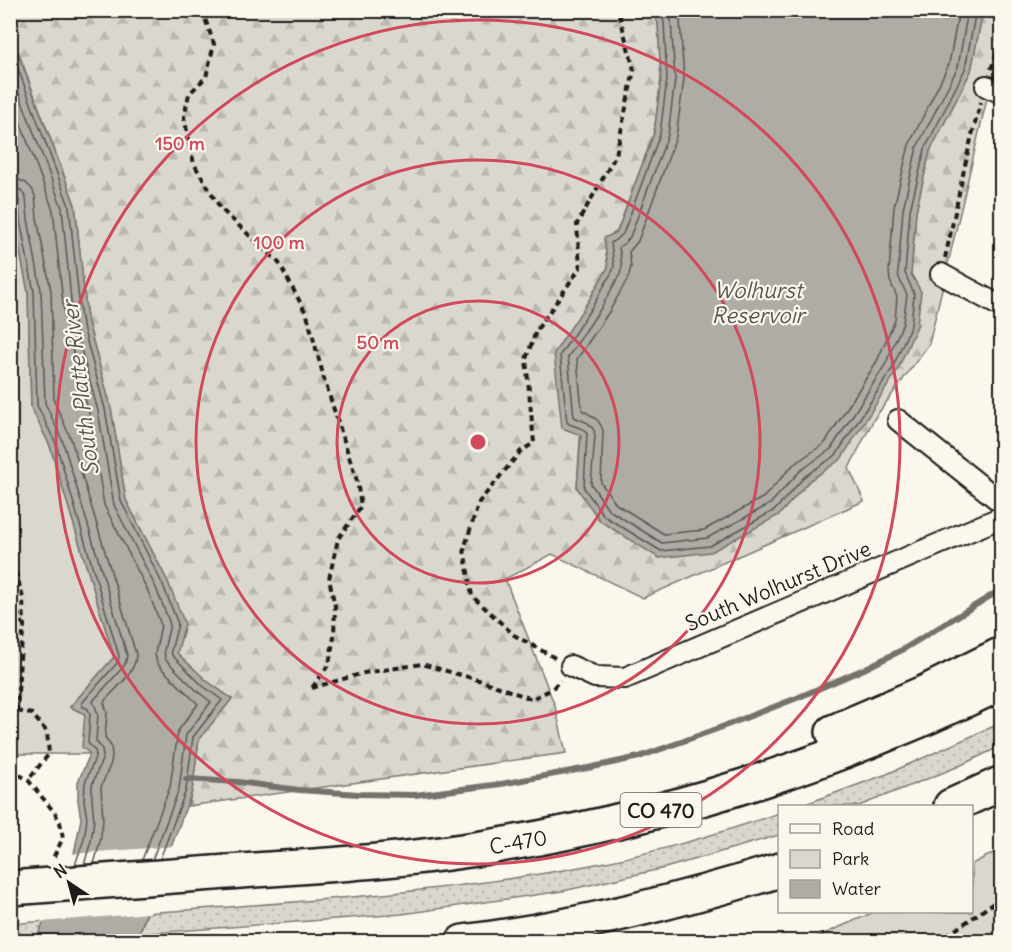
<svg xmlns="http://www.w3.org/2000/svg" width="1012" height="952" viewBox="0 0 1012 952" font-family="Delius,sans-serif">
<defs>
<pattern id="grass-dots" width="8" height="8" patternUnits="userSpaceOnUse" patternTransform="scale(1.5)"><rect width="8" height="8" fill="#dad7ce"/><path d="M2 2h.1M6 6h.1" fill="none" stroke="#bab8b0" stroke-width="1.8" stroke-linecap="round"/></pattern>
<pattern id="forest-firs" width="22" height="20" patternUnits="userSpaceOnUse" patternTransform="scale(1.5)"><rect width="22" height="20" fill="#dad7ce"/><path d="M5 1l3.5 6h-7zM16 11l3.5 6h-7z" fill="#bab8b0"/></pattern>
</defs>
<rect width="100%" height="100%" fill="#fbf7ec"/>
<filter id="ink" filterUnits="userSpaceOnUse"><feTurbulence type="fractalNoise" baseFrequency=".0167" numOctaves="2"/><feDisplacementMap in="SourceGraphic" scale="12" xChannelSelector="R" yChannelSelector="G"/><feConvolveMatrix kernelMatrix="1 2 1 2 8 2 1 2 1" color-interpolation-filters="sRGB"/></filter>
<g filter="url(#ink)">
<path fill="url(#grass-dots)" stroke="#7b7a75" stroke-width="1.5" d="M1001,723V746L957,767L859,806H800L887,774Z
M779,813V835L665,868L563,891L402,914L139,934L147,913C295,902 444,893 591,865C655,853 718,834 779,813Z
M45,921L35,941L11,942V924Z"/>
<path fill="url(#forest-firs)" stroke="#7b7a75" stroke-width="1.5" d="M10,11H652L658,23L661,79L654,133L617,232L604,239L608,267L589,300L577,488L779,515L809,481L841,459L921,292L911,274L916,211L930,151L971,71L983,11H1001L1002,55L989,90L929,344L874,419L849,468L864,501L643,598L552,554L505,579L555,706L566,753L188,806L192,791L199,739L232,699L207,681L177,653L184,624L168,582L126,500L111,408L87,319L75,205L11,32Z"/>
<path fill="#dad7ce" stroke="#7b7a75" stroke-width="1.5" d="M10,163L14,221L28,292L31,407L50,446L114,657L70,707L85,714L90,754H11Z
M1001,849V941H808L874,912H972V864Z"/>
<path fill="#afaca5" stroke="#74726e" stroke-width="1.5" d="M652,11H983L971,71L930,151L916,211L911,274L921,292L917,326L897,371L841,459L809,481L779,515L711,552L659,558L600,521L577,488L581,435L562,428L554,353L589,300L608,267L604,238L617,232L654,133L661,79L658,23Z
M10,32L75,205L87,319L111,408L126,500L168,582L185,624L177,653L207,681L232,699L199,739L192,791L136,941H35L74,854L81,819L78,801V782L90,754L82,747L85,714L70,707L114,657L50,446L31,407L28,292L14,221L11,163Z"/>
<path fill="#fbf7ec" d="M175,846L150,913L41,922L70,854Z
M142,934L140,942L48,941L139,934Z"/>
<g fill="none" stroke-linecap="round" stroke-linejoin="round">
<path stroke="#575653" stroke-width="1.5" d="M659,10L664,22L667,79L660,134L623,234L611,243L614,266L613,270L594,304L560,355L567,422L569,424L583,429L587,434L584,488L604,516L661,551L710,546L775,510L805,476L836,455L892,369L911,325L914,294L905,273L910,210L925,149L965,69L976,10
M667,10L671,21L675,79L668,135L630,237L626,242L619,247L622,267L620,274L601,308L568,357L574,417L588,423L594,430L595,436L591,484L609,510L662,543L707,538L770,504L800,471L831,449L885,365L903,323L907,295L899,278L898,272L903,209L917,147L958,67L968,10
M677,10L680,21L684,79L676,137L638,241L629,252L631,267L628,278L609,312L577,359L582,410C592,416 600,419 603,431L601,483L616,504L664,534L704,530L764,497L793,465L825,443L877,361L895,320L897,297L890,281L889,272L894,207L909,145L949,64L959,10
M10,47L69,206L81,319L105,409L121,501L163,585L178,624L171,651L172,655L203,686L222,700L193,737L186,790L160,859
M10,69L62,208L73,320L98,411L114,505L156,588L170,624L164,650L165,659L197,691L211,702L186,735L179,789L152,860
M10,95L53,210L65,322L89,413L104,505L148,591L161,625L155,654L157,663L162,669L198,704L178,731L170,787L142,860
M10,178L19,180L26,183L32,189L35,196L37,218L51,291L54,401L71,439L136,654C136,674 116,687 104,702L107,713L105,737L111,746L112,756L111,763L101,787L103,821L100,842L94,864
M10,187L21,190L26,198L28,219L41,290L45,403L63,442L127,655L126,661L124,666L93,701L98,714L96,741L102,749L103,757L92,785V800L94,820L91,841L84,865
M10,195L16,196L19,201L20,220L34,292L37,405L56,444L119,656L118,662L82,703V706L88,709L90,713L88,743L95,751L96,755L85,783L84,801L87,819L84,839L75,865"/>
<path stroke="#74726e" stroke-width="6" d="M186,779L238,782L299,790L359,794L415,795L501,784L593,767L639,757L714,730L797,698L864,669L902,650L1002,589"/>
<defs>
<path id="minor" d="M986,86L1002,93
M941,274L1002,307
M898,420L1002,503
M571,666L595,677L625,678L1002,517"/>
<g id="motorway">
<path d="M833,732L926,692L1002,654"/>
<path d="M951,806L1002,783"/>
<path id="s1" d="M214,873C308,866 402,862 494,846C671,817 840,761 1002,683"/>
<path d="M463,942C571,929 676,902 780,870"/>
</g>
</defs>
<use href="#minor" stroke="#1c1c1c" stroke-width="24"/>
<use href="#motorway" stroke="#1c1c1c" stroke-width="38"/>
<path stroke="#1c1c1c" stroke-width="4" stroke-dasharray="6 4.5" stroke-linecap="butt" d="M202,10L214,44L206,77L189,94L184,117L194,164L221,209L279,263L307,315L325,382L357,481L361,506L338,539L329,579L335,606L334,637L329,664L312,688
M991,69L1002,40
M945,258C957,206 966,153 981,102
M10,551L23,598L24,626L20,658L17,711L10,716
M10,592L11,601L23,624
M555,658L514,635L472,596L464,549L479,502L521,451L534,443L526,359L536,331L580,268L577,224L616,155L634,70L618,10
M312,688L364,673L422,664L482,681L532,699L552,689L560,680
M17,711L32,714L47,732L49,754L28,780
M10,769L28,780L55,813L60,822L63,838L52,860
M10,931L21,913
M938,942L1002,897"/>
<use href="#minor" stroke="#fbf7ec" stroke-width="20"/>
<use href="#motorway" stroke="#fbf7ec" stroke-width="33"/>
<defs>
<path id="motorway-bridge" d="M10,888L214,873"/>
</defs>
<use href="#motorway-bridge" stroke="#1c1c1c" stroke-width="38" stroke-linecap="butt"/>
<use href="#motorway-bridge" stroke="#fbf7ec" stroke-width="33"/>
</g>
</g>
<g fill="none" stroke="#d1495b" stroke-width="3">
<circle cx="478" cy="442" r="141"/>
<circle cx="478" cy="442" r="282"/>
<circle cx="478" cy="442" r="422"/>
</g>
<g text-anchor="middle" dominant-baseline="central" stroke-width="4.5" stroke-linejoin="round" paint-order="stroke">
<rect fill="#fbf7ec" stroke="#5f5e5a" stroke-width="1.5" x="620.5" y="793" width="81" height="34" rx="4.5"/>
<g font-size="20" font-weight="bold" fill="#1c1c1c">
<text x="661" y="810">CO 470</text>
</g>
<g font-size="21" fill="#1c1c1c" stroke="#fbf7ec">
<text transform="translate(778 586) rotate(-23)">South Wolhurst Drive</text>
<text stroke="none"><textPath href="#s1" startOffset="306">C-470</textPath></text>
</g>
<g font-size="22" font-style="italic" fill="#575653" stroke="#fbf7ec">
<text x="758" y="290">Wolhurst<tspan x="758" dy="25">Reservoir</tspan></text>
<text transform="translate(80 388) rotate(-97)">South Platte River</text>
</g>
</g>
<circle cx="478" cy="442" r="9" fill="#d1495b" stroke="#fbf7ec" stroke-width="3"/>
<g font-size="18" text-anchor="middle" font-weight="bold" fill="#d1495b" stroke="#fbf7ec" stroke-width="4.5" stroke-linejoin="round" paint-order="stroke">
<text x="180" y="150">150 m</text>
<text x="279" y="249">100 m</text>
<text x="378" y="349">50 m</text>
</g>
<rect width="1012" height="952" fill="none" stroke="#fbf7ec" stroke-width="36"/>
<rect x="18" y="18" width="976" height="916" fill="none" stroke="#1c1c1c" stroke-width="2" filter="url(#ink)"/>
<rect x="778" y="805" width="195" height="108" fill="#fbf7ec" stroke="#a29f99" stroke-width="1.5"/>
<rect x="790" y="824" width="30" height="9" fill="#fbf7ec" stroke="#a29f99" stroke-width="1.5"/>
<text x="832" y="835" font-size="18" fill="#1c1c1c">Road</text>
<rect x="790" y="850" width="30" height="18" fill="#dad7ce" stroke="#a29f99" stroke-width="1.5"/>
<text x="832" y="865" font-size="18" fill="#1c1c1c">Park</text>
<rect x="790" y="880" width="30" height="18" fill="#afaca5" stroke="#a29f99" stroke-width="1.5"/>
<text x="832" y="895" font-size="18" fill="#1c1c1c">Water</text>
<g transform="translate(69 883) rotate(324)" stroke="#fbf7ec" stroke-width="4.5" paint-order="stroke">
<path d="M0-4.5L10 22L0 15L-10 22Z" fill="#1c1c1c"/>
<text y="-9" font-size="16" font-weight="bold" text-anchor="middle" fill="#1c1c1c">N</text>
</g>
</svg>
